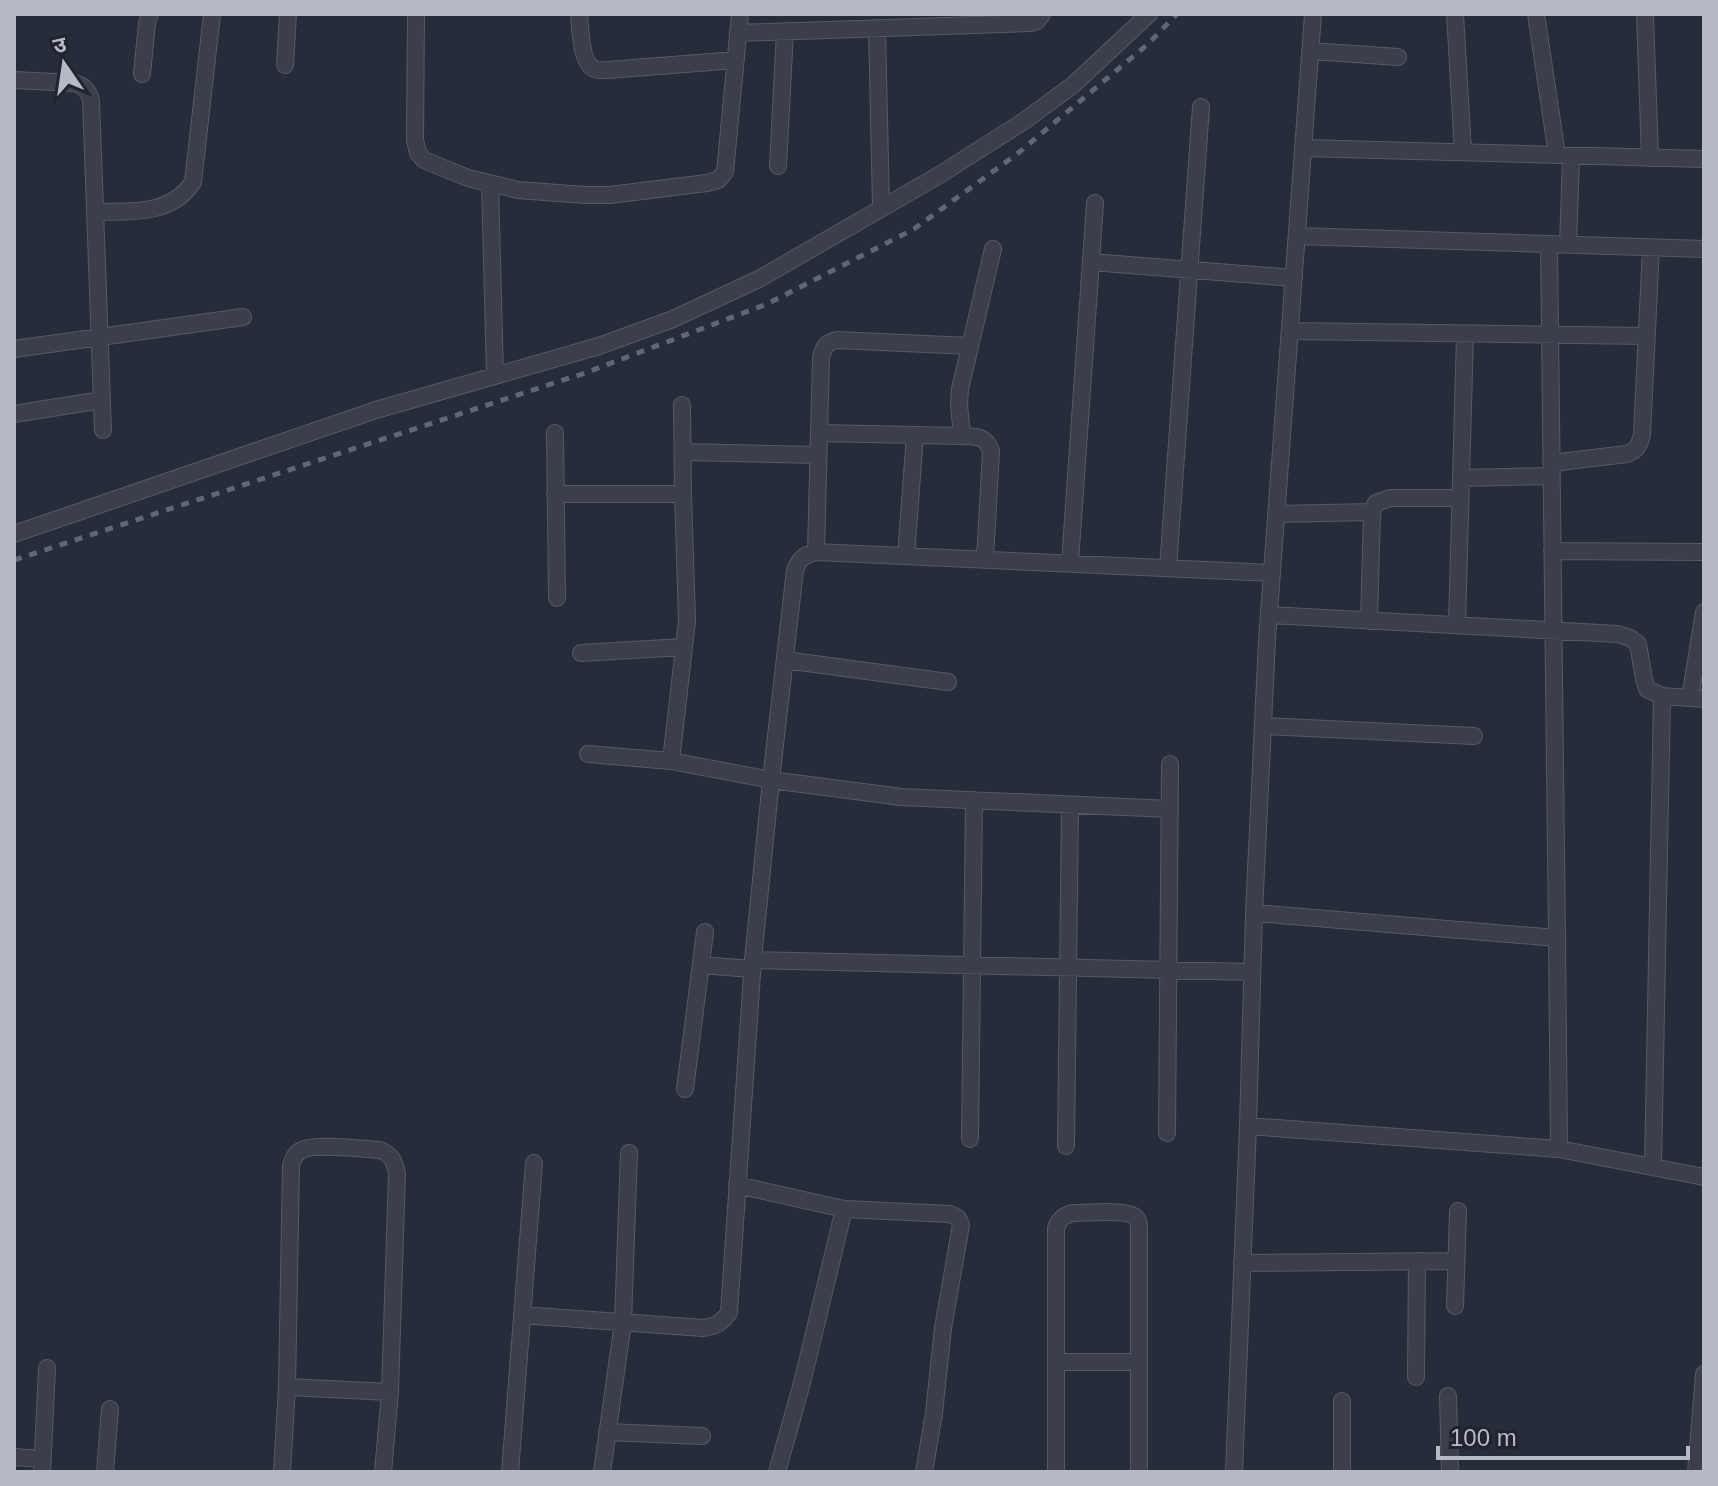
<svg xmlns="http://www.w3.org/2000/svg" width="1718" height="1486" viewBox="0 0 1718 1486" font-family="Helvetica,'Noto Sans Devanagari',sans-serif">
<rect width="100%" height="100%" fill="#262c3a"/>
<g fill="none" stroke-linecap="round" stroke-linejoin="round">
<defs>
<path id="street" d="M416,14L415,140L418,153L424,160L468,178L518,190L584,195H610L707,183L718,180L725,172L740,14
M579,14C580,27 581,65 595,69C599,71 604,70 608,70L736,60
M1455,14L1463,152
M1536,14L1557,155
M1645,14L1650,158
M877,28L881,208
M738,33L1030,23L1037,21L1042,14
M1311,51L1398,57
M285,65L288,14
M142,74L147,23L150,14
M14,80L75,83C84,86 88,90 91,100L103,430
M1304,148L1704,159
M778,166L785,31
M490,184L495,376
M95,212C130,211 171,216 193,182L212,14
M1297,236L1704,249
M1549,244L1557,938
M1568,245L1571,156
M1091,262L1294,278
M1290,331L1646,336
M14,349L243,317
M682,405L683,494
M14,414L102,400
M555,433L557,598
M819,433L962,436
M683,452L818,455
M1551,463L1627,454C1637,450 1639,446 1642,435L1651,247
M1461,478L1551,476
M555,494H683L687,621L671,761L771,780L753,960
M1372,512L1376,503L1390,498H1460
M1276,514L1372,512L1369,621
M14,534L376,410L599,346L673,319L759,279L941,174L1024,121L1073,85L1149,14
M1552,551L1704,552
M816,552L821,357C824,346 827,342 837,340L970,346
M906,556L915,435
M985,559L991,451C985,435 977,437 962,436L959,404L960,389L993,249
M1070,563L1095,203
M1168,568L1201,107
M1269,615L1618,634L1630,638L1638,644L1644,679L1647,689L1662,696L1704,699
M1457,625L1465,334
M581,653L683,647
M785,660L948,682
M1690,698L1704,612
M1263,726L1474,736
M588,754L671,761
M1170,809L901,797L771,780L795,570C799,559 804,555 816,552L1272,573
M1254,913L1557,938L1559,1149
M701,965L752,969
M685,1089L705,932
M1248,1126L1559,1149L1704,1177
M1167,1133L1170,764
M970,1139L974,800
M1066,1146L1070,805
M1653,1167L1662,696
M737,1185L844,1209
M1242,1263L1456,1261
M1455,1306L1458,1211
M522,1315L703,1328C716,1326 722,1323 729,1312L753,960L1252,972
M1056,1362H1139
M1416,1377L1417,1261
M287,1387L390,1392
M1448,1396L1450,1472
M607,1432L702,1436
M14,1457L43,1459
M42,1472L47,1368
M105,1472L110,1409
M282,1472L287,1387L291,1165C293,1159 295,1153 302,1150C314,1143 363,1149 380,1150C392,1155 394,1161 397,1173L390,1392L383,1472
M510,1472L534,1163
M602,1472L623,1322L629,1153
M777,1472L802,1383L844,1209L950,1214L958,1218L961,1225L943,1328L934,1413L924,1472
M1056,1472V1228C1059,1219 1064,1215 1073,1213C1086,1213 1127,1209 1135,1217C1139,1220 1139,1225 1139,1230V1472
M1234,1472L1248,1126L1254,913L1267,640L1313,14
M1342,1472V1401
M1696,1472L1704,1374"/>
</defs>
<use href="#street" stroke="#555a65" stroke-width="18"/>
<use href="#street" stroke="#3a3f4a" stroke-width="16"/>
<path stroke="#606673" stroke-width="5" stroke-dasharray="8 8" stroke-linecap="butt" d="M14,560L585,373L767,304L914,229L1017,154L1148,44L1177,14"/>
</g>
<rect width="1718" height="1486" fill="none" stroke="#b5bac5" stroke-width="32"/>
<g transform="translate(64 64) rotate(347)" stroke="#1f242f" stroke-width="6" paint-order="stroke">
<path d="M0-6L14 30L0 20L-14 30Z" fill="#b5bac5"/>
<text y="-12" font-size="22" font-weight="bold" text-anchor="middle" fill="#b5bac5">उ</text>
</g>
<path d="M1438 1446v12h250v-12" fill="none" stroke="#b5bac5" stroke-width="4"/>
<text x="1450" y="1446" font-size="24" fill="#b5bac5" stroke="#1f242f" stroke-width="6" paint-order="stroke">100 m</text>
</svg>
